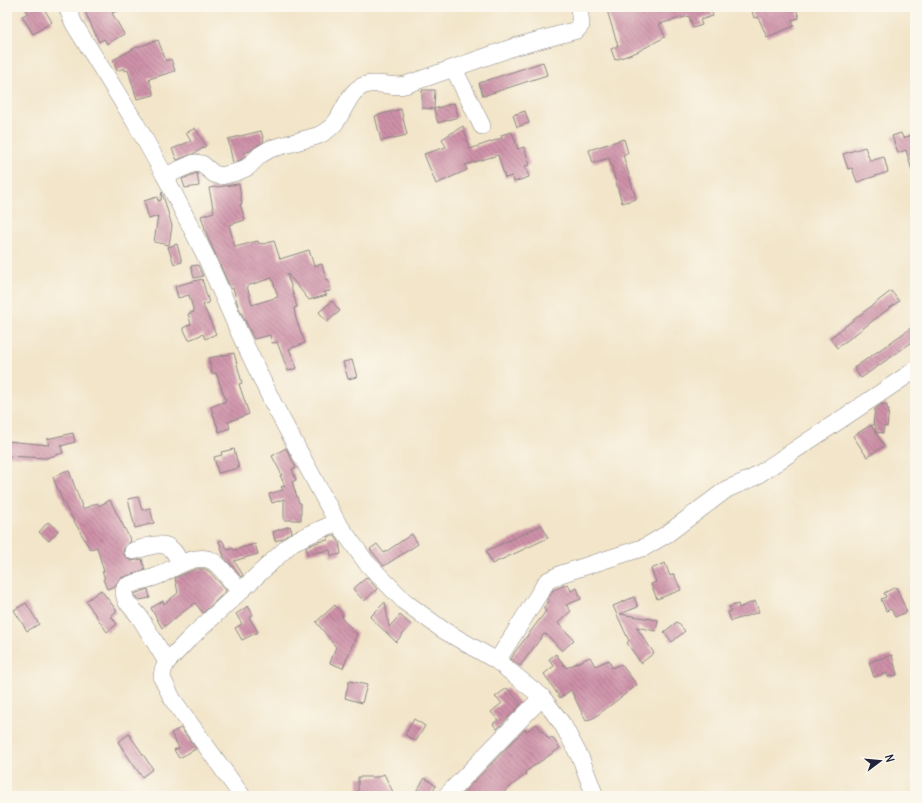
<svg xmlns="http://www.w3.org/2000/svg" width="922" height="803" viewBox="0 0 922 803" font-family="Delius,sans-serif">
<defs>
<pattern id="building-back-hatch" width="6" height="6" patternUnits="userSpaceOnUse"><rect width="6" height="6" fill="#ce91a8"/><path d="M-1 5l2 2M0 0l6 6M5-1l2 2" fill="none" stroke="#a7768a"/></pattern>
</defs>
<rect width="100%" height="100%" fill="#fbf7ec"/>
<filter id="ink" filterUnits="userSpaceOnUse"><feTurbulence type="fractalNoise" baseFrequency=".025" numOctaves="2"/><feDisplacementMap in="SourceGraphic" scale="8" xChannelSelector="R" yChannelSelector="G"/><feConvolveMatrix kernelMatrix="1 2 1 2 8 2 1 2 1" color-interpolation-filters="sRGB"/></filter>
<filter id="wash" filterUnits="userSpaceOnUse"><feTurbulence type="fractalNoise" baseFrequency=".012" numOctaves="4" result="noise"/><feDisplacementMap in="SourceGraphic" scale="16" xChannelSelector="R" yChannelSelector="G"/><feGaussianBlur stdDeviation="0.9" result="paint"/><feColorMatrix in="noise" values="0 0 0 0 0 0 0 0 0 0 0 0 0 0 0 0 0 1.4 0 .05"/><feComposite in="paint" operator="in"/></filter>
<g filter="url(#wash)">
<rect width="100%" height="100%" fill="#f2e5c9"/>
<g id="blocks">
<path fill="url(#building-back-hatch)" fill-rule="evenodd" d="M25,7H43L52,22L33,34L22,16L28,13Z
M83,7H125L112,13L124,34L107,44L104,39L99,42Z
M606,7H710L713,16L700,20L702,25L693,28L689,16L659,24L665,37L637,52L615,60L611,49L618,46Z
M751,7H796L799,18L792,20L794,26L767,37L758,17L754,18Z
M158,40L166,61L171,59L175,71L149,79L154,95L137,99L128,70L125,71L124,68L117,71L113,60L135,48Z
M543,62L547,75L483,96L479,83Z
M422,90H435L434,109L422,108Z
M454,103L458,117L438,123L434,109Z
M401,109L407,135L381,141L375,116Z
M525,111L529,123L517,127L513,115Z
M463,126L470,149L502,138L501,135L512,132L518,149L524,147L530,165L525,166L529,177L514,182L512,176L505,178L498,155L465,165L467,170L436,184L424,154L446,147L442,139Z
M195,128L206,146L195,153L177,160L172,149L191,141L186,133Z
M261,131L264,141L250,151L244,153L245,156L242,159L233,163L228,139Z
M901,133L903,138L915,134V173L913,174L906,150L898,153L892,136Z
M624,139L628,153L623,155L636,199L622,203L609,158L593,163L589,150Z
M865,147L870,161L884,157L888,172L857,182L852,168L848,169L843,154Z
M197,173L199,186L185,188L182,179Z
M239,184L242,204H240L245,220L229,225L235,247L258,241L259,244L262,243L263,244L274,241L280,259L309,250L314,266L322,264L326,280L328,279L331,291L324,292L327,295L309,300L287,273L297,307L294,308L296,319L305,343L289,349L297,368L288,371L277,342L272,343L270,335L254,339L238,306L233,288L231,289L208,238L201,216L214,212L209,188ZM272,278L278,297L252,305L247,286Z
M162,192L172,226L169,245L154,242L158,216L149,219L144,201L157,197L158,201L161,200Z
M177,244L182,262L174,264L168,247Z
M198,265L203,276L194,278L191,266Z
M202,279L209,303L203,305L216,334L205,339L203,334L189,340L183,328L191,324L188,314L194,312L189,295L178,298L175,286Z
M891,291L899,301L837,348L830,338Z
M332,301L340,311L327,322L319,312Z
M911,328L915,333V340L861,378L854,368Z
M234,353L242,383L239,384L249,414L228,422L230,428L219,432L211,407L226,401L216,373L212,374L209,358Z
M352,360L357,377L348,379L343,362Z
M882,404L887,405V409H889L887,427L884,426L883,433L875,432L876,425H873L875,409Z
M871,425L884,446L867,457L853,436Z
M73,433L75,442L61,446L63,453L46,458L7,456V441L49,445L47,439Z
M286,448L296,468L292,469L296,480L292,482L299,503H301V520H284V499L272,503L269,494L283,490L281,487L285,486L280,475H282L272,456Z
M234,449L239,468L218,473L214,457L222,455L221,452Z
M65,471H69L83,509L97,503L99,506L110,500L131,541L124,548L123,554L131,561L142,559L145,570L121,578L115,586L107,589L103,579L105,578L102,572H104L97,547L90,549L63,502L53,477Z
M138,497L142,510L150,508L154,523L135,528L128,499Z
M48,522L58,531L49,541L39,532Z
M542,525L548,538L492,564L486,551Z
M290,526L292,532L282,539L275,541L273,532Z
M412,534L418,544L384,566L370,549L377,544L384,553Z
M330,536H335L339,542L341,554L331,556L330,550L307,554L306,547L318,542L328,540V537Z
M222,540L228,550L233,548L234,550L255,544L258,554L234,561L243,575L241,577L224,557L219,541Z
M665,563L670,576L674,574L681,590L657,599L651,584L656,582L651,569Z
M196,569H205L210,572L226,590L225,592L203,613L195,603L162,628L151,608L163,601L164,604L178,593L175,578Z
M367,577L377,589L364,601L353,589Z
M568,584L571,591L577,588L581,599L566,605L571,611L558,623L574,640L562,651L547,635L544,634L520,666L511,659L515,652L546,611L543,608L549,602L547,600L553,590Z
M896,587L907,612L895,617L891,609L886,611L881,599L886,597L884,593Z
M148,589L150,598L139,600L135,596L134,594Z
M101,590L117,611L111,616L117,624L107,632L86,601Z
M634,597L638,607L620,614L658,620L656,631L636,627L654,653L641,663L627,643L629,641L613,606Z
M755,601L759,612L731,621L728,612L731,611L729,607L738,604L739,608Z
M385,602L389,627L400,615L411,625L396,642L370,617Z
M26,603L39,624L27,631L14,610Z
M335,605L343,614L342,619L357,634L343,668L330,663L336,647L316,622Z
M248,606L253,615L249,617L258,632L242,640L235,628L242,624L236,614Z
M677,622L685,631L672,642L664,632Z
M556,654L566,668L590,657L595,666L609,660L612,668L621,664L637,685L595,717L586,721L571,690L560,698L544,674L554,666L549,659Z
M892,655L897,675L888,677L887,673L874,677L869,662Z
M349,681L367,685L362,703L345,698Z
M507,688L521,704L497,729L493,724L498,720L491,712L502,703L495,697Z
M414,719L425,726L416,741L405,735Z
M536,724L549,739L552,737L560,748L525,772L526,774L499,796H465L463,793L525,729L527,731Z
M181,728L196,749L179,758L174,750L179,748L171,733Z
M129,734L153,769L142,777L118,742Z
M384,774L393,792L358,793V777H378Z
M425,778L436,786L429,796H413Z"/>
</g>
</g>
<g filter="url(#ink)">
<use href="#blocks" fill-opacity="0" stroke="#8a8482" stroke-width="1"/>
<g fill="none" stroke-linecap="round" stroke-linejoin="round">
<defs>
<path id="minor" d="M67,7L74,24L135,122L165,176L205,255L240,334L273,403L337,522L366,562L405,602L443,630L497,661L542,697L563,725L581,759L595,796
M454,69L482,126
M165,176L194,163L202,164L214,174L221,176L237,172L248,167L260,155L270,149L317,136C324,133 330,129 335,123C345,111 348,91 365,85C378,81 392,88 405,85L514,47L577,30L581,25L579,7
M133,551C143,549 162,539 171,549C175,552 178,558 180,563
M497,661L547,581L561,574L645,547L667,534L727,489L753,478L915,370
M167,662L139,616L126,601L124,593L125,587C136,581 149,580 160,575C174,568 198,551 214,562C221,566 234,585 240,592
M242,796L173,700L162,678L163,670L167,662L188,640L293,542L337,522
M446,796L542,697"/>
</defs>
<use href="#minor" stroke="#8a8482" stroke-width="18"/>
<use href="#minor" stroke="#fff" stroke-width="17"/>
</g>
</g>
<rect width="922" height="803" fill="none" stroke="#fbf7ec" stroke-width="24"/>
<g transform="translate(880 761) rotate(74)" stroke="#fbf7ec" stroke-width="3" paint-order="stroke">
<path d="M0-3L7 15L0 10L-7 15Z" fill="#22223b"/>
<text y="-6" font-size="11" font-weight="bold" text-anchor="middle" fill="#22223b">N</text>
</g>
</svg>
